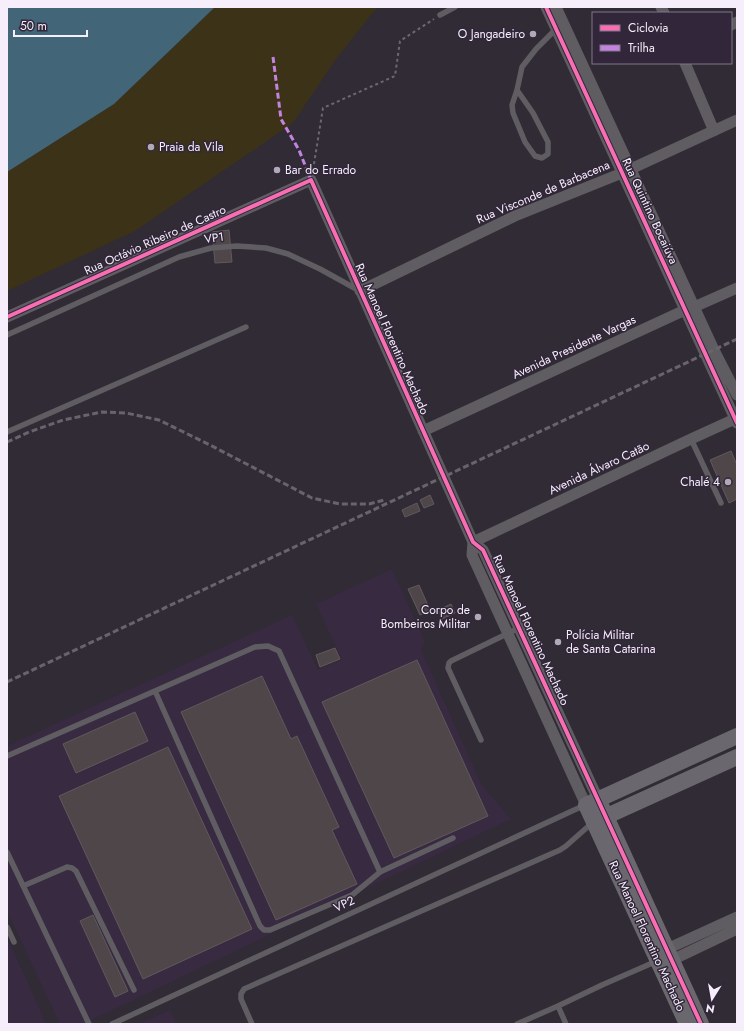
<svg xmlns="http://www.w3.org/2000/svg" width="744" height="1031" viewBox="0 0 744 1031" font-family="Jost,sans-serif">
<rect width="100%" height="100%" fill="#312b36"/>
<path fill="#382a41" d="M392,569L425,642L421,650L481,784L511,819L83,1024H60L7,911V746L292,615L318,670L342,660L316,604Z
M7,937L24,974L46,1024H7Z
M170,1010L176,1024H138Z"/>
<path fill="#3b3218" d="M215,7H379L375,10L336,59L293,123L135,231L7,291V172L114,104Z"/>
<path fill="#436578" d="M7,7H215L114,104L7,172Z"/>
<path fill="#4e4649" stroke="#61595c" d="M229,230L232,262L215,263L212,232Z
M731,451L737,465V499L729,503L710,460Z
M430,495L434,504L424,508L420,500Z
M417,503L420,511L405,517L402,510Z
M419,585L430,610L420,615L408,589Z
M451,604L455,613L442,619L438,610Z
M335,648L340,659L320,667L316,655Z
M417,660L488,816L394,858L322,702Z
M262,676L291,739L297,736L339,827L332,830L357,884L276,920L181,712Z
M135,712L148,741L76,773L63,744Z
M168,747L252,929L143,979L59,796Z
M93,915L128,991L115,997L80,921Z"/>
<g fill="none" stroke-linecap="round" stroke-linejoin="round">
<path stroke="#6b686e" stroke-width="2" stroke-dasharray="3 3" stroke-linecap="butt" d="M313,170L323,108L395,76L400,41L434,19"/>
<path stroke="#5f5d62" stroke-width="5.5" d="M440,15L455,7
M517,90L533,113L548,142V154L542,158L535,156L525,142L513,113L512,105L517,90L522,67L536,49L557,28
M7,335L179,257L211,248L237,246L266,248L288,254L320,269L358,290
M7,432L246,327
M691,439L721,503
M155,691L260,926L264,930H270L352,895L380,872
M481,740L448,668L449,663L451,661L519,628
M7,756L255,647L268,646L279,651L380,872L453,838
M7,852L89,1024
M23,886L67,867L72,868L76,871L134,990
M7,927L14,942
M558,1006L566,1024
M112,1024L585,805
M252,1024L241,999V994L244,989L560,850L566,846L592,823
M517,1024L558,1006L602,985L657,961"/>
<path stroke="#5f5d62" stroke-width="11" d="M546,7L737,423
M556,7L714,350L737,395
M661,7L664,13
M731,25L737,22
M685,63L714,131
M360,291L515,216L622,173L737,120
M7,317L311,180L473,542L483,550L598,799
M423,431L685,310L694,307L737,288
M473,542L691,439L737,418
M473,542L472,555L586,805
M663,954L667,949L737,917
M664,960H672L737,929"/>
<path stroke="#6a686e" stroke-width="16" d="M598,799L701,1024
M596,821L737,757
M687,1024L586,805L737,736"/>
<path stroke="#68646b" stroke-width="3" stroke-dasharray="6 3" stroke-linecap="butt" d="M7,442L29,432L63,420L102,412L126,413L159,420L210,445L312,498L340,504H369L384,500
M7,682L737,339"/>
<path stroke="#c483df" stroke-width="3" stroke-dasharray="6 3" stroke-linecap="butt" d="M273,57L281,119L299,150L311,180"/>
<defs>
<path id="cycleway" d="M546,7L737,423
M7,317L311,180L473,542L483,550L701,1024"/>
</defs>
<use href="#cycleway" stroke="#32273a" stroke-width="6"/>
<use href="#cycleway" stroke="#f96db3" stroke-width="4"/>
</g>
<g fill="#b1aab6" stroke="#32273a" stroke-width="1.5">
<circle cx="533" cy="34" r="4"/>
<circle cx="151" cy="147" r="4"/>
<circle cx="277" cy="170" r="4"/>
<circle cx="728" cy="482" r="4"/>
<circle cx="478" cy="617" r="4"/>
<circle cx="558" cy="642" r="4"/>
</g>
<g text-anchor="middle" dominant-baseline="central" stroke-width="3" stroke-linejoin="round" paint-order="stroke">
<g font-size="12" fill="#f6eefb" stroke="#32273a" text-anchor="end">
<text x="525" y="34">O Jangadeiro</text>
<text x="159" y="147" text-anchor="start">Praia da Vila</text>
<text x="285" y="170" text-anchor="start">Bar do Errado</text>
<text x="720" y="482">Chalé 4</text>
<text x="470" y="610">Corpo de<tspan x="470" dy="14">Bombeiros Militar</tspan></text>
<text x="566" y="635" text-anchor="start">Polícia Militar<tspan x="566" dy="14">de Santa Catarina</tspan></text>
</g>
<g font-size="12" fill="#f6eefb" stroke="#32273a">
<text transform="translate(543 192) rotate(-23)">Rua Visconde de Barbacena</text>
<text transform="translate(650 211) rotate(65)">Rua Quintino Bocaiúva</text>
<text transform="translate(214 238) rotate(-8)">VP1</text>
<text transform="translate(155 240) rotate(-24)">Rua Octávio Ribeiro de Castro</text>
<text transform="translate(392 339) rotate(66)">Rua Manoel Florentino Machado</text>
<text transform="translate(574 347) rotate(-25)">Avenida Presidente Vargas</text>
<text transform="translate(599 468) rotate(-25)">Avenida Álvaro Catão</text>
<text transform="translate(531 630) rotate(65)">Rua Manoel Florentino Machado</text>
<text transform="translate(344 904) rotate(-25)">VP2</text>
<text transform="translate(647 936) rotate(65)">Rua Manoel Florentino Machado</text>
</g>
</g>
<rect width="744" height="1031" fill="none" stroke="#f6eefb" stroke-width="16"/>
<rect x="592" y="12" width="140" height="52" fill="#32273a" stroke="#807787"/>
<rect x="600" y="25" width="20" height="6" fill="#f96db3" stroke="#807787"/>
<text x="628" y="32" font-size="12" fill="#f6eefb">Ciclovia</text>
<rect x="600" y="45" width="20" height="6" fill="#c483df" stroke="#807787"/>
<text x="628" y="52" font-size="12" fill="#f6eefb">Trilha</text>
<g transform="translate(712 999) rotate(191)" stroke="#32273a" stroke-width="3" paint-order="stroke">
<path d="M0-3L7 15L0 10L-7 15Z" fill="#f6eefb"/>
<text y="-6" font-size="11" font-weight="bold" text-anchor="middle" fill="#f6eefb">N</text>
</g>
<path d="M14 30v6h73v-6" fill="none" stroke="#f6eefb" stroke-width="2"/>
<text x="20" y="30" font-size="12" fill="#f6eefb" stroke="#32273a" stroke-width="3" paint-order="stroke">50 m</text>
</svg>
